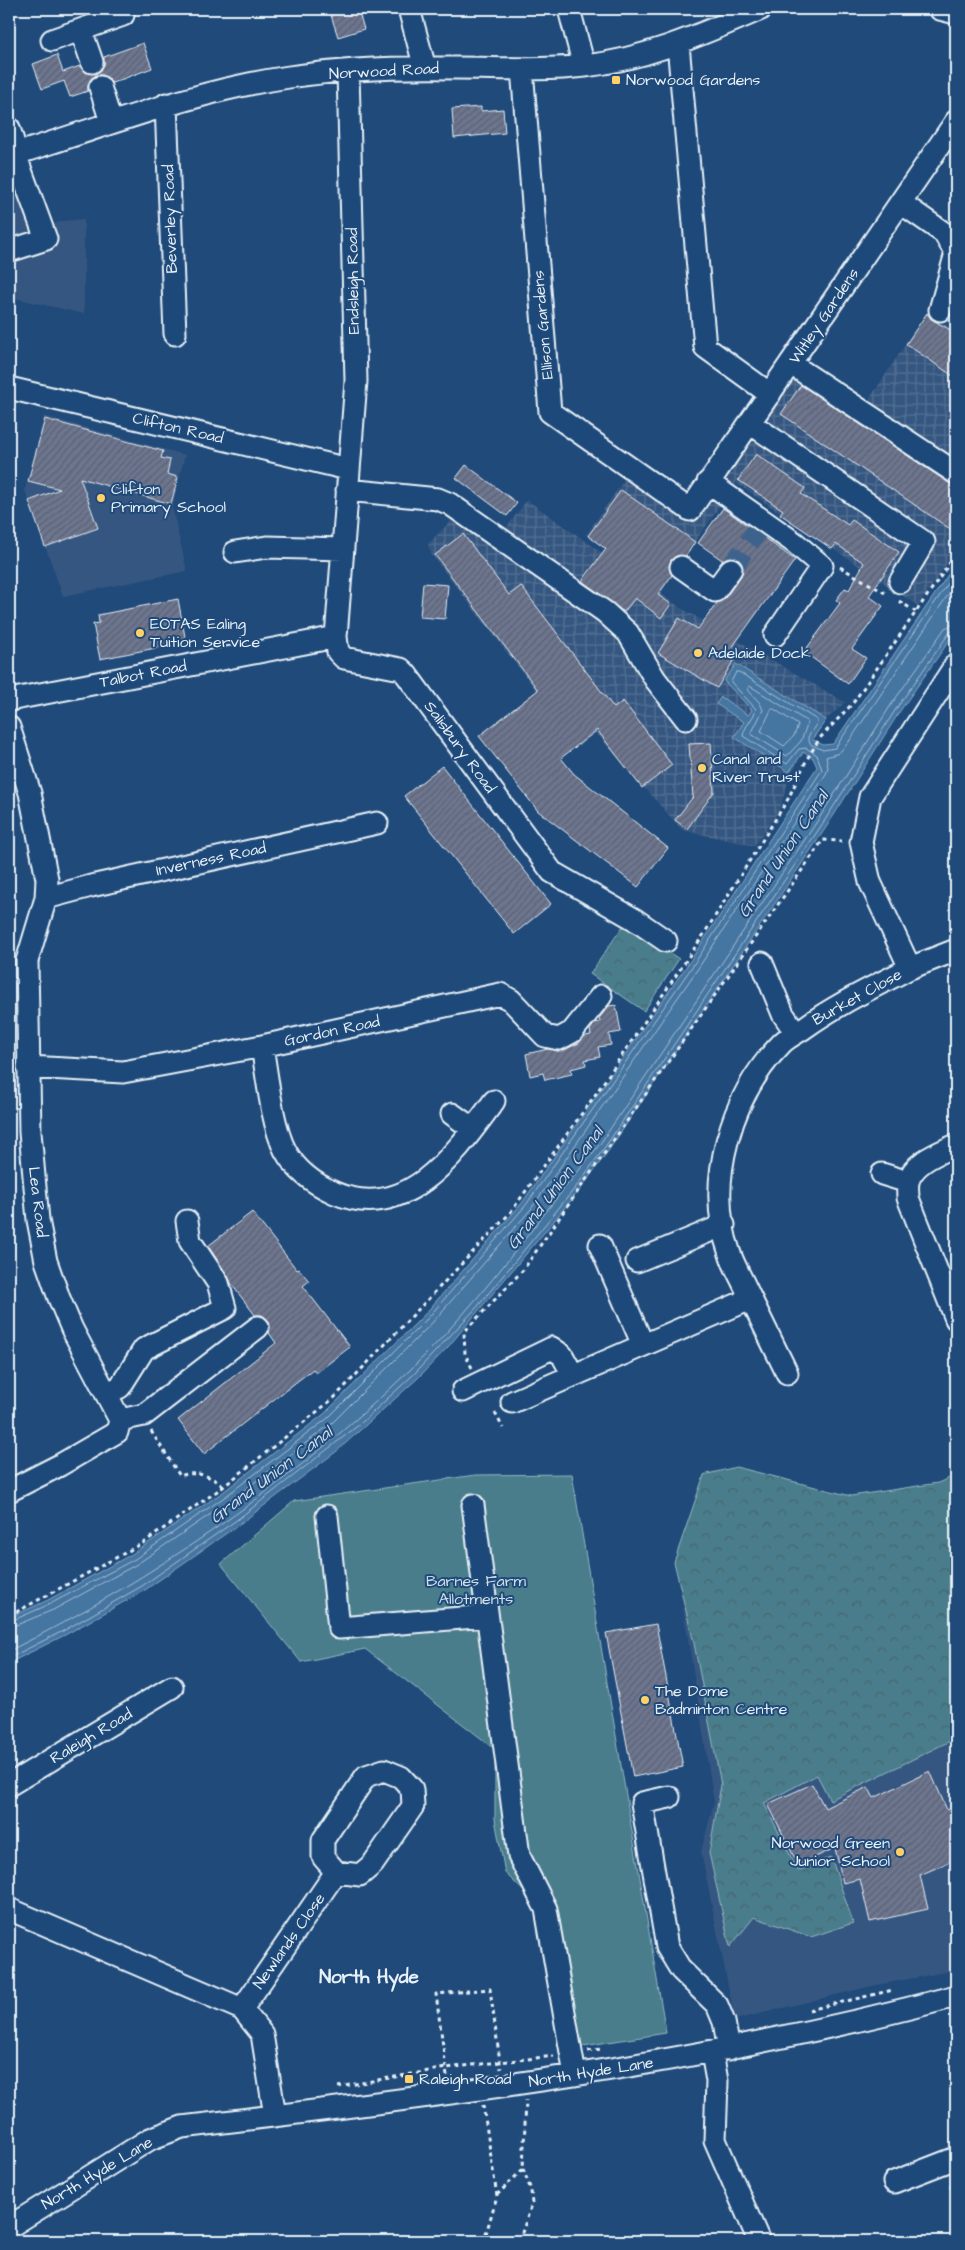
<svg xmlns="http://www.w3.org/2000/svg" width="965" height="2250" viewBox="0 0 965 2250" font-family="'Architects Daughter',sans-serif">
<defs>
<pattern id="industrial-grid" width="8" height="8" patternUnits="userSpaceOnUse" patternTransform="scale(1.25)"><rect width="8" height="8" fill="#365780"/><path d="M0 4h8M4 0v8" fill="none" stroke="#537093"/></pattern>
<pattern id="forest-crowns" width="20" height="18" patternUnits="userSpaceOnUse" patternTransform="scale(1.25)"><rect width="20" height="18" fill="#487d8b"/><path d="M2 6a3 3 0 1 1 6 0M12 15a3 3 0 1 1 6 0" fill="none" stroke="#47656e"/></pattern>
<pattern id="building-hatch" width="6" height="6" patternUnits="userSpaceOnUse" patternTransform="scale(1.25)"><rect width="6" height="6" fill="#6d758f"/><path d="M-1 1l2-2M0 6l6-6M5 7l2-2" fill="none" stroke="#5b6170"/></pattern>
</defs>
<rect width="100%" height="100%" fill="#1f4a7a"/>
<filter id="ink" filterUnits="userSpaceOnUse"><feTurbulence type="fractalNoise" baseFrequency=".02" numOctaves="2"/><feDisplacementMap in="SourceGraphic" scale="10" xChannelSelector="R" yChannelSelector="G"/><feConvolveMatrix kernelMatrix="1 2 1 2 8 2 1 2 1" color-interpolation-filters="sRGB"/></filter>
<g filter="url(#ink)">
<path fill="#365780" d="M9,157L43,227L63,221L84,219V314L10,297L9,299Z
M44,416L185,455L172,507L187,571L63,596L25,490Z
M735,1468L849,1497L941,1482L956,1475V1970L872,1986L735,2020L701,1852L714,1802L676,1564L704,1473Z"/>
<path fill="url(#industrial-grid)" d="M927,312L956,332V550L918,606L736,483L662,589L586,535L631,470L690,514L795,364L864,407Z
M527,500L681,608L845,702L828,718L791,773L780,809L754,846L682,830L596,733L579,746L431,554L428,544L455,517L495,543Z"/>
<path fill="#487d8b" stroke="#98b7c2" d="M572,1474L666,2033L564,2049L539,1906L505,1873L495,1819V1749L365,1649L301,1662L221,1564L294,1501L475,1475Z"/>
<path fill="url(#forest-crowns)" stroke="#98b7c2" d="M625,923L679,959L644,1011L590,974Z
M736,1467L851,1496L938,1483L956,1475V1738L830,1800L817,1775L764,1803L798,1871L831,1857L853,1923L811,1937L754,1917L730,1947L709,1853L721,1785L694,1643L674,1562L704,1475Z"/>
<path fill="#4475a1" stroke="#86a7c4" d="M956,563V631L900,711L827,826L609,1150L579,1191L448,1347L418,1378L337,1451L241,1523L145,1590L65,1635L9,1663V1618L48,1600L132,1554L223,1492L324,1414L424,1315L522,1203L690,961L817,767L813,758L803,752L789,772L734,737L744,722L716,704L721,697L748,715L752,710L724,681L736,664L826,720L812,739L823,745L833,744Z"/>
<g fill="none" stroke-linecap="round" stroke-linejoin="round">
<path stroke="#a6bfd5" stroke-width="1" d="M750,686L808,722L801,741L787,756L751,734L763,710L760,703L748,690Z
M774,709L798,725L794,736L784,746L761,731L771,710Z
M9,1622L50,1604L135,1559L226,1496L328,1418L427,1319L526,1205L694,964L822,770L817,755L806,748L799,749L787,764L743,736C744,726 754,719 756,709L731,682L736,672H739L817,720V723L808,737L810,744L823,750L835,748L956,572
M9,1628L53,1610L137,1564L230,1501L332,1423L432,1323L531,1209L699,967L826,774L828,768L826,757L839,753L848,743L956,583
M9,1651C154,1578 292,1483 409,1371C460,1322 505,1265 548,1209C565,1187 583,1166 600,1144L818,820L891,705L945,628L956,623
M9,1658L63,1631L142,1586L238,1519L360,1424L414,1374L478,1306L576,1187L605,1147L823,823L896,709L950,632L956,629"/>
</g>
<path fill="url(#building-hatch)" stroke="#e8f1f8" d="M329,9H358L364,29L338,37Z
M143,43L152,68L112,83L103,75H96L88,84V91L70,97L64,81L42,89L33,64L57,55L63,72L80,66L84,72L96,74L104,65V57Z
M481,107V111L503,109L505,133L454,138L452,109Z
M927,313L931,319L956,333V378L906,344Z
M801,385L949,483L956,485V533L781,414Z
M45,419L163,451L161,458L170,460L167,474L178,477L171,504L80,478L98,528L45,547L29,501L60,489L28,481Z
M756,454L805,488L801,494L848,525L852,520L899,552L869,596L883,606L852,649L866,658L848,684L804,652L840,603L836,600L845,588L849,590L864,563L836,544L832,549L780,514L783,510L738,480Z
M466,465L517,503L507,516L456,478Z
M621,490L695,542L686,556H676L671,560L669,566L672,575L658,595L671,604L661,618L635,598L624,612L582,581L606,549L588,536Z
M723,508L795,560L731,649L738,653L717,688L658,653L679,618L698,629L717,603L725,598L741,576L743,564L739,559L732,557L722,560L698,543Z
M463,534L509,595L521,586L614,708L623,701L672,765L642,788L597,730L561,758L574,774L668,848L638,887L538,811L479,736L538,690L435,555Z
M423,583L448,585L445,619L420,617Z
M178,599L186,642L100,659L93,624L99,623L98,615Z
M711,743L714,792L687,829L675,820L693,797L689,744Z
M442,766L551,904L514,934L404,796Z
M616,1005L621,1032L609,1034L611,1045L598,1047L600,1057L585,1060L586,1065L571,1069L572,1074L545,1080L543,1073L530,1076L526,1054L548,1049L564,1050L579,1043L585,1036L591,1035L590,1030L595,1023L600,1022L599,1018L609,1006Z
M252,1212L297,1270L299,1269L309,1281L303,1286L350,1347L316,1373L313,1369L204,1454L178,1420L276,1343L269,1333L270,1326L268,1320L262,1315H255L232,1285L228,1276L208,1246Z
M656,1624L683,1767L633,1777L606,1633Z
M930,1771L947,1810L956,1806V1859L920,1875L928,1909L870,1922L860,1879L843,1883L835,1848L798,1865L768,1804L812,1784L825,1808L868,1787L874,1798Z"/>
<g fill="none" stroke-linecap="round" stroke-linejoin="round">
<path stroke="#3d638d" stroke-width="21" stroke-dasharray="21 11" stroke-linecap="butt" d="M731,569L759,528"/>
<defs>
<path id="minor" d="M409,9L425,68
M569,9L584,66
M940,9L956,13
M81,30L92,62
M52,40L123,15
M678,44L705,347L770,394
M522,69L550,412L690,510L956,121
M348,72L356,381L336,637L338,652L344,658L401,669L406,674L552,872L634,919L666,941
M100,87L111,122
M166,104L175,334
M9,128L17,154
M9,156C102,128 192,91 289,77C343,69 401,67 456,68C498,68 542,71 585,66C647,59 704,33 761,9
M901,203L944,233L956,253L940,310
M9,251L46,239L15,154
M791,364L956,473
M9,388L348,469
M750,423L924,542L900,582
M708,482L795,543L822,566L775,635
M347,490L438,499L450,504L605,612L628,633L655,679L686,719
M235,552L267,547L343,549
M681,567L715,591L731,569
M956,664L870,797L861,842L870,882L910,968L956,950
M9,700L336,637
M9,727L30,793L47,879L46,898L27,961L30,1132L38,1220L46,1261L59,1298L72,1329L120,1420L117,1432L60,1465L9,1491
M46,898L91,886L377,823
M762,963L783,1014L796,1033
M262,1046C267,1075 272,1125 285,1150C296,1171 314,1184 335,1193C408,1224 457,1151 494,1101
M28,1067L123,1072L262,1046L500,994L511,1000L545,1036L559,1039L572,1032L601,996
M452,1114L473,1129
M956,1145C939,1153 913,1162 908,1182C907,1187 908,1194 908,1198L956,1319
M882,1174L908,1182
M600,1245L643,1345
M637,1261L724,1225
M749,1295L787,1373
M463,1391L552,1348L562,1355L573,1375
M106,1394L120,1387L144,1349L225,1308L218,1283L190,1241L187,1221
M512,1402L741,1303L749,1295C743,1281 735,1268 730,1254C704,1182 731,1095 782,1043C788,1037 797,1033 804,1028C837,1004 874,987 910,968
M120,1420L144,1415L258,1327
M473,1505L519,1856L546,1909L575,2075
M327,1516L339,1628L487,1616
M9,1785L172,1687
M669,1797L642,1803L667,1947L681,1970L717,2005L724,2022L729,2049
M9,1909L242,2009L262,2034L275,2116
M242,2009L336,1872L323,1857V1840L366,1776L384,1770L401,1777L412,1789L413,1806L373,1864L360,1875L336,1872
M712,2053L717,2081L715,2140L759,2241
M894,2182L956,2158
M9,2227L150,2139L182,2127C442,2096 703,2064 956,1996"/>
</defs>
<use href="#minor" stroke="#e8f1f8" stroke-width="25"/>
<path stroke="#e8f1f8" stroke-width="3" stroke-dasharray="4 4" stroke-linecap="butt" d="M840,567L885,593
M899,601L916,612
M472,1368L465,1354L464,1332L523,1270L823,840L842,841
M495,1413L503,1428
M151,1431L180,1476C194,1470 214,1476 223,1487
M9,1616L143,1543L223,1487L334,1398L510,1213L593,1098L704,934L788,799L807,759L820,738L853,703L956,554
M809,2010L893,1990
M588,2051L601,2049
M447,2076L436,1994L490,1989L501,2069
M338,2087L446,2068L554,2056
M483,2105L497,2196L485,2237L488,2241
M956,2182L950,2185L956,2198
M497,2195L523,2169
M519,2241L532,2204L531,2190L523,2169L526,2100"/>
<use href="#minor" stroke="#1f4a7a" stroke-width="21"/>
</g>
</g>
<g fill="#ffd166" stroke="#1f4a7a" stroke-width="2">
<rect x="611" y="75" width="10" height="10" rx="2.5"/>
<circle cx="101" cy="498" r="5"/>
<circle cx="140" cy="633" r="5"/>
<circle cx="698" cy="653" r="5"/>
<circle cx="702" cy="768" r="5"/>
<circle cx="645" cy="1700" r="5"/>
<circle cx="900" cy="1852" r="5"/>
<rect x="404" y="2074" width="10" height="10" rx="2.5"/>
</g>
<g text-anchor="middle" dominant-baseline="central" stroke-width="4" stroke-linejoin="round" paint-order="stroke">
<g font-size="16" fill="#e8f1f8" stroke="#1f4a7a">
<text transform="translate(384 71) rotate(-3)">Norwood Road</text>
<text transform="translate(170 219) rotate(-92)">Beverley Road</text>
<text transform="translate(353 281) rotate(-91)">Endsleigh Road</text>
<text transform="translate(824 316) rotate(-56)">Witley Gardens</text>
<text transform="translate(543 325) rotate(-95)">Ellison Gardens</text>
<text transform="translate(178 428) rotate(13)">Clifton Road</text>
<text transform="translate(143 674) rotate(-11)">Talbot Road</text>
<text transform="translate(460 747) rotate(54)">Salisbury Road</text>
<text transform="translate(211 859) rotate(-12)">Inverness Road</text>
<text transform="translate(857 997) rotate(-29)">Burket Close</text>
<text transform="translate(332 1031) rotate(-12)">Gordon Road</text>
<text transform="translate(38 1202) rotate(83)">Lea Road</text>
<text transform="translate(91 1736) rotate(-31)">Raleigh Road</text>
<text transform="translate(289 1941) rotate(-55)">Newlands Close</text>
<text transform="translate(591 2072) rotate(-9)">North Hyde Lane</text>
<text transform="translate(97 2173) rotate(-31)">North Hyde Lane</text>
</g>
<g font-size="16" fill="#e8f1f8" stroke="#1f4a7a" text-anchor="start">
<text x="626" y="80">Norwood Gardens</text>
<text x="111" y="489">Clifton<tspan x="111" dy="18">Primary School</tspan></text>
<text x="150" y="624">EOTAS Ealing<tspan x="150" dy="18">Tuition Service</tspan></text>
<text x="708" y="653">Adelaide Dock</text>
<text x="712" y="759">Canal and<tspan x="712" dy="18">River Trust</tspan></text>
<text x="655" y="1691">The Dome<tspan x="655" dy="18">Badminton Centre</tspan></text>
<text x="890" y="1843" text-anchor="end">Norwood Green<tspan x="890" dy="18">Junior School</tspan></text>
<text x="419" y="2079">Raleigh Road</text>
</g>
<g font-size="16" fill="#d0e0e8" stroke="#1f4a7a">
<text x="476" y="1581">Barnes Farm<tspan x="476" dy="18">Allotments</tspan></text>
</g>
<g font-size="18" font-style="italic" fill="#cfdeeb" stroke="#1f4a7a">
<text transform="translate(783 854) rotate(-56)">Grand Union Canal</text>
<text transform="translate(555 1188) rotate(-53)">Grand Union Canal</text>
<text transform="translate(271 1475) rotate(-37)">Grand Union Canal</text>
</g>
<g font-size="19" font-weight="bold" fill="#e8f1f8" stroke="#1f4a7a">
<text x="369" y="1977">North Hyde</text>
</g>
</g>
<rect width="965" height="2250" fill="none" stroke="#1f4a7a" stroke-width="30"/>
<rect x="15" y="15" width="935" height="2220" fill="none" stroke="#e8f1f8" stroke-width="2" filter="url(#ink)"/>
</svg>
